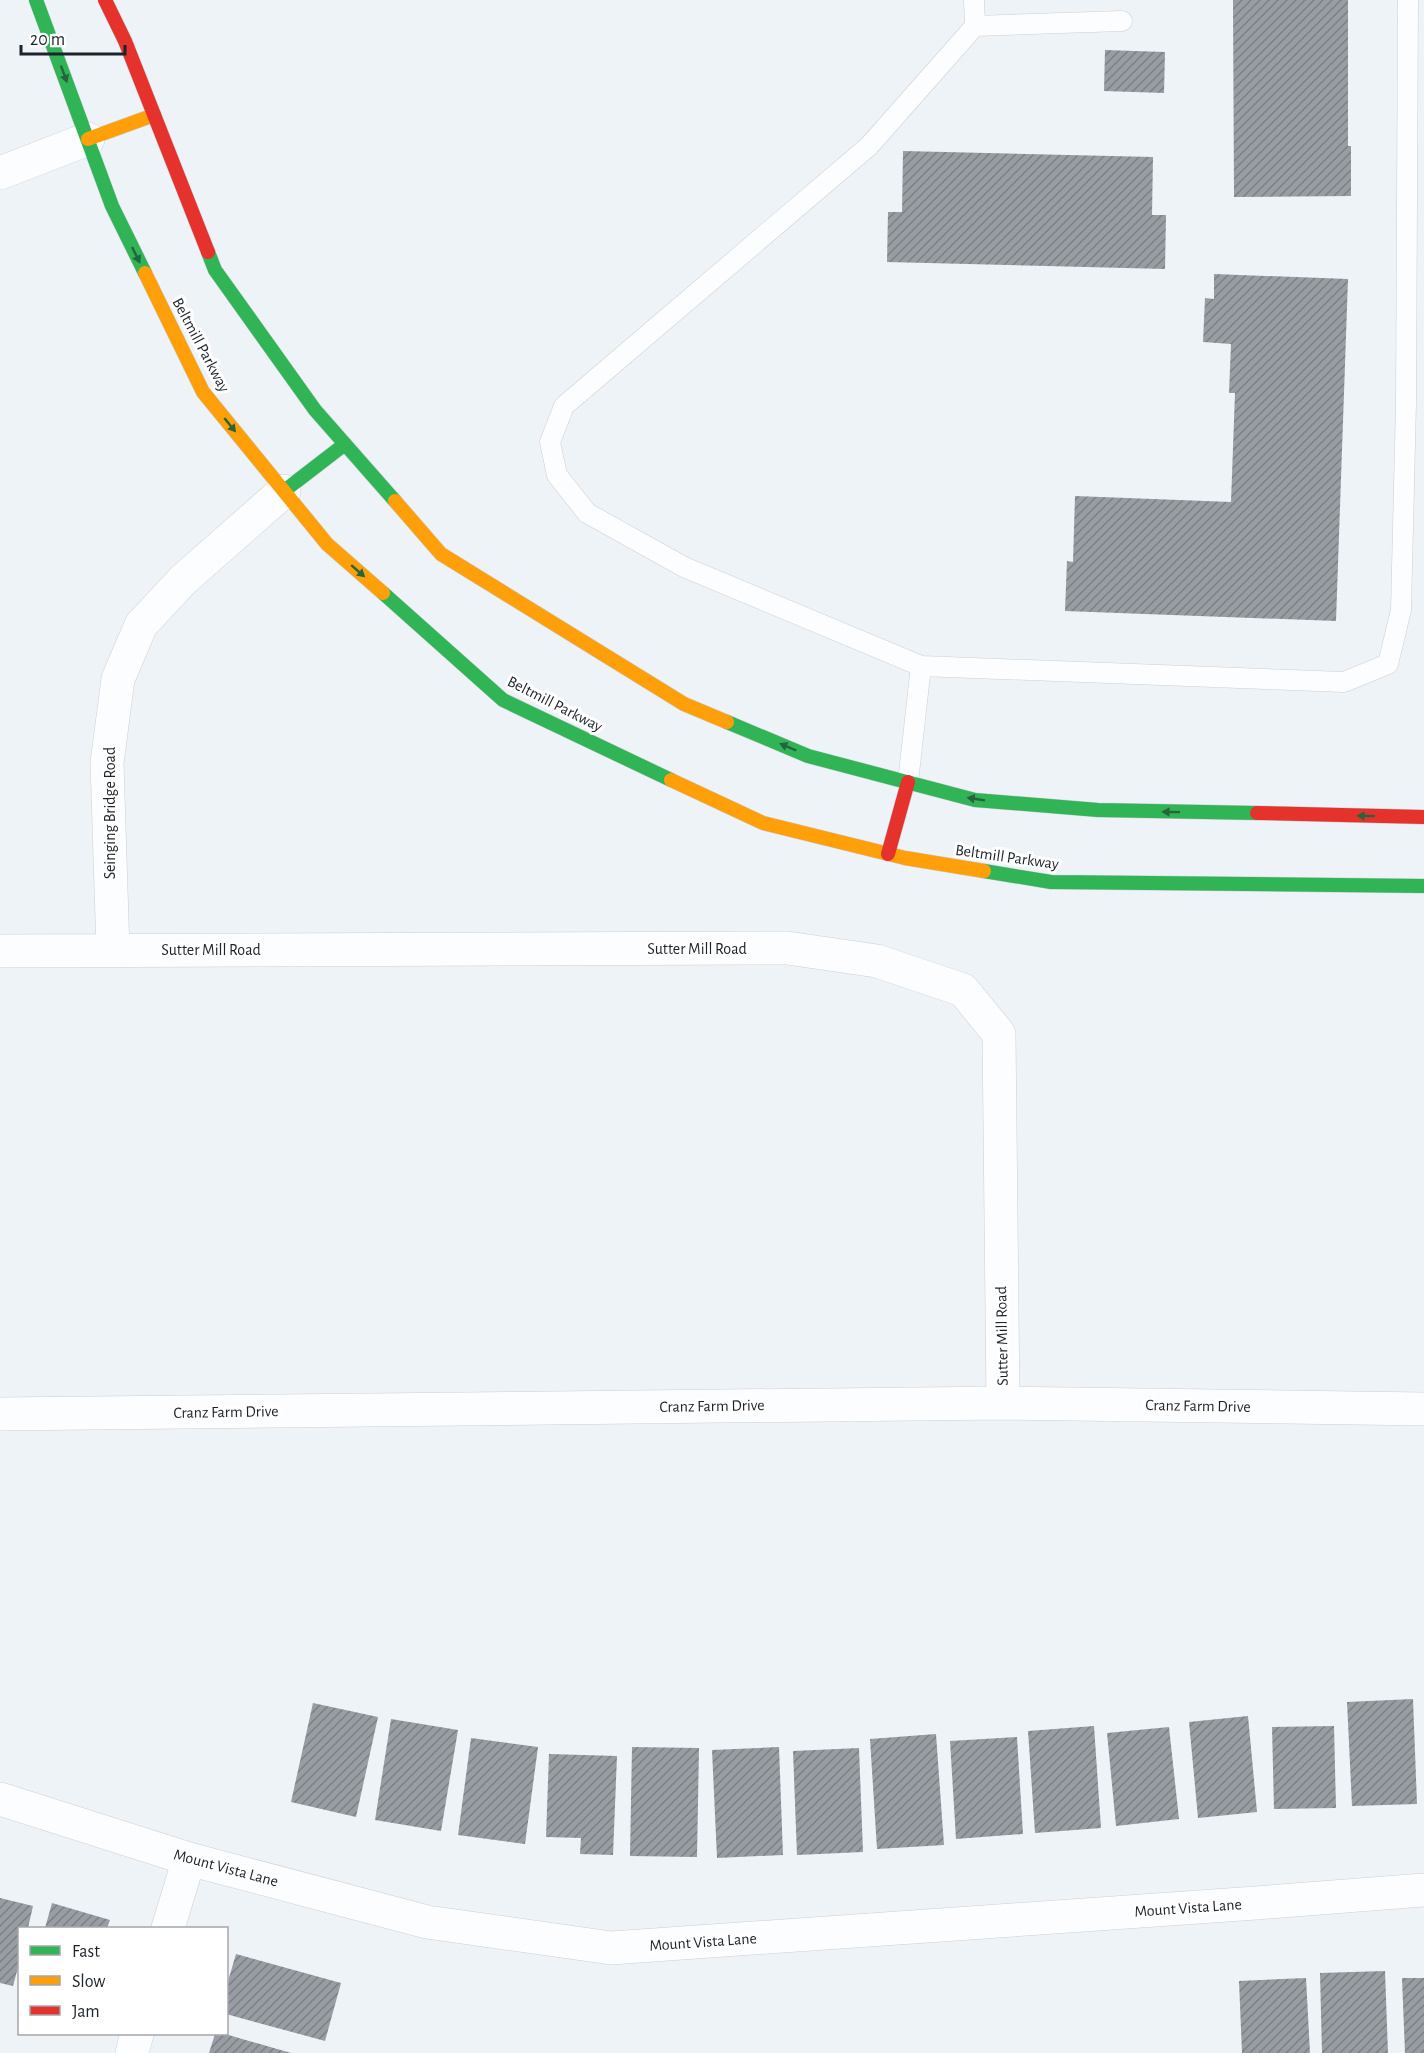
<svg xmlns="http://www.w3.org/2000/svg" width="1424" height="2053" viewBox="0 0 1424 2053" font-family="'Alegreya Sans',sans-serif">
<defs>
<pattern id="building-hatch" width="6" height="6" patternUnits="userSpaceOnUse" patternTransform="scale(1.5)"><rect width="6" height="6" fill="#979da2"/><path d="M-1 1l2-2M0 6l6-6M5 7l2-2" fill="none" stroke="#7a8084"/></pattern>
</defs>
<rect width="100%" height="100%" fill="#eef3f8"/>
<path fill="url(#building-hatch)" d="M1233,0H1348V146H1351V196L1234,197Z
M1105,50L1165,52L1164,93L1104,91Z
M903,151L1153,157L1152,215H1166L1165,269L887,262L888,212H902Z
M1214,274L1348,279L1336,621L1065,611L1067,561L1073,562L1075,496L1231,502L1235,393H1229L1231,344L1203,342L1205,298L1214,299Z
M1413,1699L1417,1804L1352,1806L1347,1702Z
M313,1703L378,1717L356,1817L291,1802Z
M1248,1716L1257,1812L1198,1818L1189,1722Z
M391,1719L458,1730L441,1831L375,1820Z
M1094,1726L1101,1828L1035,1833L1028,1731Z
M1334,1726L1336,1808L1274,1809L1272,1727Z
M1169,1727L1179,1819L1116,1826L1107,1733Z
M936,1734L944,1845L877,1849L870,1739Z
M1017,1737L1023,1834L956,1839L950,1741Z
M471,1738L538,1747L525,1844L458,1835Z
M632,1747L699,1748L697,1857L630,1856Z
M779,1747L783,1855L717,1858L712,1750Z
M859,1748L863,1852L797,1855L793,1751Z
M549,1754L617,1756L613,1855L580,1854L581,1838L546,1837Z
M0,1898L33,1906L28,1928H20V1960L13,1986L0,1983Z
M52,1903L110,1920L107,1928H45Z
M236,1954L341,1983L325,2041L226,2014V1988Z
M1385,1971L1388,2053H1322L1320,1973Z
M1306,1978L1310,2053H1242L1239,1981Z
M1402,1978H1424V2053H1405Z
M215,2034H225L291,2053H209Z"/>
<g fill="none" stroke-linecap="round" stroke-linejoin="round">
<defs>
<path id="lane" d="M974,0L975,26L869,146L564,406L550,442L557,475L587,513L684,567L921,666L1344,682L1388,664L1401,610L1406,403L1408,0
M975,26L1122,21
M908,782L921,666"/>
<path id="street" d="M0,173L88,139
M0,951L787,948L877,961L963,990L999,1034L1003,1403
M113,951L107,763L118,679L141,625L183,580L284,491
M0,1414L1003,1403L1424,1409
M0,1799L189,1859L427,1922L611,1948L1256,1903L1424,1890
M168,1928L189,1859
M132,2053L137,2034"/>
<path id="fast" d="M36,0L112,206L145,273
M208,252L215,270L315,410L395,501
M284,491L345,444
M383,593L503,700L671,780
M727,722L808,756L975,800L1098,810L1257,813
M984,871L1051,882L1424,886"/>
<path id="slow" d="M88,139L154,115
M145,273L203,392L327,544L383,593
M395,501L441,554L684,704L727,722
M671,780L763,823L905,858L984,871"/>
<path id="jam" d="M105,0L125,41L208,252
M1257,813L1424,817
M888,854L908,782"/>
</defs>
<use href="#lane" stroke="#cad0d6" stroke-width="21"/>
<use href="#street" stroke="#cad0d6" stroke-width="34"/>
<use href="#fast" stroke="#cad0d6" stroke-width="15"/>
<use href="#slow" stroke="#cad0d6" stroke-width="15"/>
<use href="#jam" stroke="#cad0d6" stroke-width="15"/>
<use href="#lane" stroke="#fcfdfe" stroke-width="20"/>
<use href="#street" stroke="#fcfdfe" stroke-width="33"/>
<use href="#fast" stroke="#30b455" stroke-width="14"/>
<use href="#slow" stroke="#ff9f0a" stroke-width="14"/>
<use href="#jam" stroke="#e5322d" stroke-width="14"/>
</g>
<defs><path id="oneway-solid" d="M-6-.8H1V-3.2L6.5 0L1 3.2V.8H-6Z" transform="scale(1.5)"/></defs>
<g fill="#25643d">
<use href="#oneway-solid" transform="translate(64 74) rotate(70)"/>
<use href="#oneway-solid" transform="translate(136 255) rotate(64)"/>
<use href="#oneway-solid" transform="translate(230 425) rotate(51)"/>
<use href="#oneway-solid" transform="translate(358 571) rotate(41)"/>
<use href="#oneway-solid" transform="translate(788 747) rotate(-157)"/>
<use href="#oneway-solid" transform="translate(976 799) rotate(-171)"/>
<use href="#oneway-solid" transform="translate(1171 812) rotate(-179)"/>
<use href="#oneway-solid" transform="translate(1366 816) rotate(-179)"/>
</g>
<g text-anchor="middle" dominant-baseline="central" stroke-width="6" stroke-linejoin="round" paint-order="stroke">
<g font-size="16" fill="#1c232a" stroke="#fff">
<text transform="translate(201 345) rotate(62)">Beltmill Parkway</text>
<text transform="translate(555 704) rotate(27)">Beltmill Parkway</text>
<text transform="translate(110 813) rotate(-90)">Seinging Bridge Road</text>
<text transform="translate(1007 857) rotate(8)">Beltmill Parkway</text>
<text x="697" y="949">Sutter Mill Road</text>
<text x="211" y="950">Sutter Mill Road</text>
<text transform="translate(1002 1336) rotate(-91)">Sutter Mill Road</text>
<text transform="translate(712 1406) rotate(-1)">Cranz Farm Drive</text>
<text transform="translate(1198 1406) rotate(1)">Cranz Farm Drive</text>
<text transform="translate(226 1412) rotate(-1)">Cranz Farm Drive</text>
<text transform="translate(226 1868) rotate(15)">Mount Vista Lane</text>
<text transform="translate(1188 1908) rotate(-4)">Mount Vista Lane</text>
<text transform="translate(703 1942) rotate(-4)">Mount Vista Lane</text>
</g>
</g>
<rect x="18" y="1927" width="210" height="108" fill="#ffffff" stroke="#a4a7aa" stroke-width="1.5"/>
<rect x="30" y="1946" width="30" height="9" fill="#30b455" stroke="#a4a7aa" stroke-width="1.5"/>
<text x="72" y="1957" font-size="18" fill="#1c232a">Fast</text>
<rect x="30" y="1976" width="30" height="9" fill="#ff9f0a" stroke="#a4a7aa" stroke-width="1.5"/>
<text x="72" y="1987" font-size="18" fill="#1c232a">Slow</text>
<rect x="30" y="2006" width="30" height="9" fill="#e5322d" stroke="#a4a7aa" stroke-width="1.5"/>
<text x="72" y="2017" font-size="18" fill="#1c232a">Jam</text>
<path d="M21 45v9h104v-9" fill="none" stroke="#1c232a" stroke-width="3"/>
<text x="30" y="45" font-size="18" fill="#1c232a" stroke="#ffffff" stroke-width="4.5" paint-order="stroke">20 m</text>
</svg>
